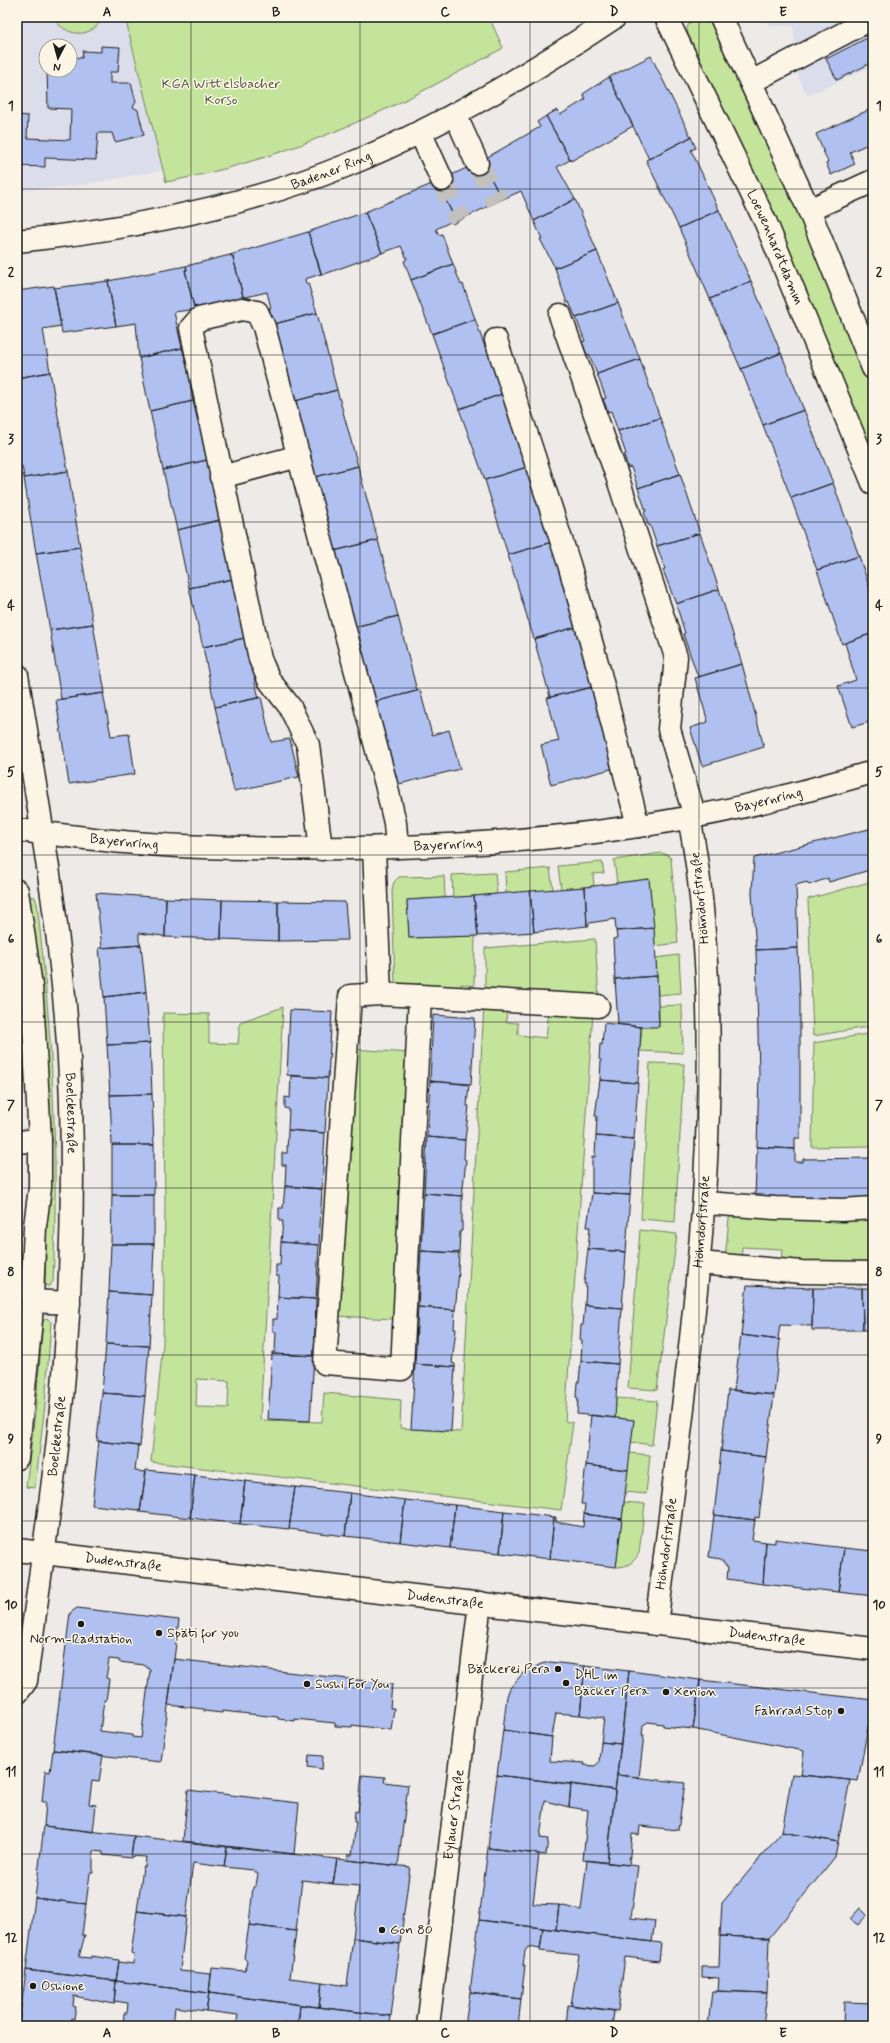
<svg xmlns="http://www.w3.org/2000/svg" width="890" height="2043" viewBox="0 0 890 2043" font-family="Mynerve,sans-serif">
<rect width="100%" height="100%" fill="#edeae7"/>
<filter id="ink" filterUnits="userSpaceOnUse"><feTurbulence type="fractalNoise" baseFrequency=".025" numOctaves="2"/><feDisplacementMap in="SourceGraphic" scale="8" xChannelSelector="R" yChannelSelector="G"/><feConvolveMatrix kernelMatrix="1 2 1 2 8 2 1 2 1" color-interpolation-filters="sRGB"/></filter>
<g filter="url(#ink)">
<path fill="#dbddea" fill-rule="evenodd" d="M17,17H125L163,170L75,186L17,191ZM46,46H70V70H46Z
M768,17H873V66L807,96L797,73L787,78L777,54L795,45L793,26H769Z"/>
<path fill="#c4e49c" stroke="#70805c" fill-rule="evenodd" d="M52,17H103C100,21 97,27 93,29C77,39 62,30 52,17Z
M125,17H489L503,48C455,74 407,101 357,122C296,149 231,170 166,182Z
M703,17L710,21L734,67L841,307L873,388V459L776,223L688,34L687,28C690,20 695,17 703,17Z
M661,853L668,855L671,859L678,943L655,946L649,879L617,883L614,860Z
M602,862L604,873L593,874L594,886L561,889L558,866Z
M550,868L553,890L506,894L505,872Z
M495,873L497,894L453,898L452,875Z
M444,876L445,898L407,900L409,938L475,936L474,986L461,984L460,991L395,986L392,890L394,882L399,877Z
M873,881V1026L813,1036L808,899Z
M27,896L35,897L37,904C52,1030 59,1155 53,1282L49,1286H46L45,1282L47,1220Z
M595,939L599,1000L485,993V948Z
M679,955L681,993L658,995L656,958Z
M484,1005L507,1008L506,1022L518,1023V1035L546,1038L549,1010L593,1012L565,1421L573,1423L561,1510L151,1462L163,1344L165,1206L163,1013L209,1014V1043L238,1044L240,1022L283,1007L260,1420L322,1422L324,1393L401,1400L400,1428L461,1432ZM197,1379L229,1381L228,1408L196,1407Z
M682,1005L683,1053L640,1051L642,1027L659,1026V1006Z
M873,1033V1146L812,1147L814,1043Z
M353,1049L409,1053L393,1319L336,1316Z
M650,1063L684,1064L675,1222L641,1219Z
M733,1215L873,1218V1266L781,1263L782,1249L742,1247L741,1261L725,1260L729,1218Z
M640,1230L677,1234L657,1390L628,1388Z
M47,1318L51,1322L45,1405L35,1488L26,1487L36,1405L43,1321Z
M616,1398L657,1401L652,1445L631,1442L634,1420L615,1418Z
M629,1453L650,1455L646,1494L625,1492Z
M624,1502L645,1504L639,1553C634,1563 627,1567 616,1567Z"/>
<path fill="#b0c0f0" stroke="#1c1c1c" fill-rule="evenodd" d="M873,35V62L837,80L826,59Z
M101,46L120,47L118,72H110V83H131L136,102L133,107L138,110L144,135L115,142L112,133H98L96,160L45,158V167L17,166V115L28,116L27,138L70,140L71,109L48,108L47,70H70V57L82,58L83,51L101,52Z
M651,56L691,137L649,159L609,77Z
M609,77L633,126L571,161L546,116L557,110L560,115L586,99L583,94Z
M873,108V142L850,152L855,164L831,175L826,163L828,162L816,134Z
M546,116L570,160L557,167L575,199L534,221L521,191L501,200V198L483,163L479,162L540,127L537,122Z
M691,137L696,148L691,150L719,210L679,228L646,160Z
M477,163H483L501,198V200L458,221L457,219H455L438,184L439,181Z
M439,181L438,184L455,219H457L458,221L453,224L452,221L436,229L439,235L442,234L453,264L411,280L404,261L407,259L401,246L382,253L365,212Z
M575,199L597,251L555,268L540,239H542L534,221Z
M719,210L751,281L710,299L679,228Z
M365,212L382,253L322,275L308,232Z
M308,232L321,274L305,279L306,284L308,283L317,313L274,324L269,308H271L267,292L242,298L243,296L233,257L230,255Z
M597,251L618,303L576,318L569,302L567,303L555,268Z
M230,255L233,257L243,296L242,298L197,309L196,306L194,307L185,270H187L186,266Z
M453,264L461,285L463,284L475,319L432,334L411,280Z
M186,266L187,270H185L194,307L196,306L197,309L174,312L182,348L139,358L136,323L116,326L108,281Z
M108,281L116,326L62,333L54,288Z
M751,281L781,353L741,369L710,299Z
M54,286L61,326L43,329L50,372L17,378V291Z
M618,303L640,359L597,374L589,354L587,355L582,342L585,341L576,318Z
M317,313L337,390L295,401L274,324Z
M475,319L486,350H488L502,394L459,409L432,334Z
M182,348L192,383H190L193,401L150,411L139,358Z
M781,353L804,410L763,425L741,369Z
M640,359L660,418L618,431L611,411L608,412L603,399L606,398L597,374Z
M50,372L68,471L24,478L22,466L17,467V378Z
M337,390L358,466L315,477L295,401Z
M502,394L527,467L485,480L459,409Z
M193,401L199,426H201L207,460L163,470L150,411Z
M804,410L833,483L791,498L763,425Z
M660,418L680,474L638,488L631,467L628,468L624,455L626,454L618,431Z
M207,460L220,520L177,530L163,470Z
M358,466L378,540L334,551L315,477Z
M527,467L552,542L508,555L485,480Z
M68,471L80,547L36,553L24,478Z
M680,474L700,533L657,546L650,525H648L644,512L646,511L638,488Z
M833,483L859,556L817,570L791,498Z
M220,520L233,579L189,588L177,530Z
M700,533L719,589L676,604L663,570L665,569L657,546Z
M378,540L398,616L354,627L334,551Z
M552,542L576,627L534,639L508,555Z
M80,547L93,624L50,630L36,553Z
M859,556L873,598V633L842,644L817,570Z
M233,579L245,638L203,647L189,588Z
M719,589L742,664L698,677L683,634L685,633L676,604Z
M398,616L417,691L374,702L354,627Z
M93,624L105,693L61,699L50,630Z
M576,627L593,687L550,697L534,639Z
M873,633V721L852,727L838,686L856,680L845,643Z
M245,638L257,677L254,678L259,698L215,707L203,647Z
M742,664L764,747L702,766L690,728L708,722L695,678Z
M593,687L615,768L551,785L541,745L559,741L547,698Z
M420,690L432,735L449,730L460,769L395,785L374,702Z
M103,693L111,736L129,734L135,774L69,784L56,700Z
M261,697L271,742L290,739L299,777L234,791L215,707Z
M873,828V869L829,882L828,878L809,885L807,882L796,885L798,948L756,950L752,893L754,858Z
M649,879L654,928L616,931L615,919L589,923V926H587L585,887Z
M585,887L587,926L534,932L530,891Z
M530,891L534,932L478,936L474,896Z
M96,893L166,898L165,937H163V936L139,933V941L141,945L102,948Z
M474,896L478,936L409,938L407,900Z
M166,898L222,900L221,939L165,937Z
M222,900L278,901V941L221,939Z
M278,901L345,902L348,940L278,941Z
M654,928L657,976L615,979L613,939L617,938L616,931Z
M141,945L146,992L104,997L99,948Z
M798,948L800,999V1138H795V1149L757,1147L759,1074L756,950Z
M657,976L659,1027H641L618,1024L615,979Z
M146,992L150,1043L107,1045L104,997Z
M290,1010L332,1012L328,1078L287,1075Z
M433,1015L475,1018L471,1085L430,1081Z
M604,1023L641,1027L638,1083L600,1080L601,1060L599,1059L600,1044L602,1045Z
M150,1043L152,1094L110,1095L107,1045Z
M291,1076L328,1078L325,1133L288,1130L289,1109L285,1108V1097L290,1098Z
M600,1080L638,1083L634,1139L596,1136L597,1116H595Z
M430,1081L469,1084L467,1106H469L465,1140L427,1137Z
M152,1094L154,1145H112L110,1095Z
M288,1130L325,1133L322,1189L285,1186L286,1165H282V1153H287Z
M596,1136L634,1139L630,1195L592,1193V1157H595Z
M427,1137L465,1140L464,1159L466,1160L462,1196L424,1193Z
M112,1145H154V1195H112Z
M757,1147L795,1149V1162H803V1159L873,1158V1199H822L755,1196Z
M285,1186L322,1189L319,1245L281,1242L283,1221H279V1208H283Z
M424,1193L462,1196V1231H460L459,1253L421,1251Z
M592,1193L630,1195L626,1252L588,1249L590,1227H587Z
M112,1195H154V1244H111Z
M281,1242L319,1245L316,1299L278,1297L279,1276H276V1265H280Z
M111,1244H154L152,1295L109,1292Z
M588,1249L626,1252L622,1308L585,1305L586,1284H584Z
M421,1251L459,1253L458,1272H459L455,1310L418,1307Z
M747,1285L813,1288L812,1326L780,1325L778,1338L780,1340L741,1335Z
M813,1288H862L863,1330H812Z
M862,1288H873V1330H863Z
M109,1292L152,1295L149,1346L106,1344Z
M278,1297L316,1299L314,1356L272,1354V1352H275L276,1332H273V1319H277Z
M585,1305L622,1308L618,1364L581,1361L582,1341L580,1340L581,1325H583Z
M418,1307L455,1310L454,1329H456L452,1363L455,1364V1367L415,1364Z
M741,1335L780,1340L774,1395L734,1390Z
M106,1344L149,1346L145,1396L102,1393Z
M272,1354L314,1356L310,1421L268,1419Z
M581,1361L618,1364L615,1418L577,1414L578,1398L576,1397L577,1382H579Z
M415,1364L455,1367L451,1431L411,1429Z
M728,1390L774,1395L766,1457L721,1451Z
M102,1393L145,1396L140,1446L97,1441Z
M591,1415L634,1420L628,1470L586,1465Z
M99,1441L138,1446L135,1471L146,1472L140,1512L139,1510L92,1505Z
M721,1451L766,1457L759,1518L755,1517V1520L714,1515Z
M586,1465L628,1470L622,1519L584,1514L585,1504H581Z
M146,1470L195,1475L190,1518L140,1512Z
M195,1475L245,1481L240,1524L190,1518Z
M245,1481L295,1487L289,1529L240,1524Z
M295,1487L350,1493L345,1536L289,1529Z
M350,1493L405,1500L400,1542L345,1536Z
M405,1500L455,1505L450,1548L400,1542Z
M455,1505L504,1511L500,1553L450,1548Z
M504,1511L554,1517L550,1559L500,1553Z
M584,1514L622,1519L616,1567L550,1559L554,1517H556V1522L583,1527Z
M714,1515L755,1520L752,1540L766,1542L763,1584L727,1579L728,1568L721,1559L709,1557Z
M775,1539L844,1548L838,1592L763,1584L766,1542L775,1543Z
M844,1548L873,1551V1596L838,1592Z
M77,1608L179,1620L161,1762L53,1750L70,1613ZM109,1659L119,1660V1662L144,1665L150,1670L141,1738L132,1737V1735L100,1731L104,1700L106,1701L109,1679L106,1678Z
M174,1659L392,1684L390,1708H394L391,1730L352,1725V1727L335,1726V1723L295,1719V1721L278,1719V1717L222,1711V1713L204,1711V1709L168,1705Z
M550,1662L585,1666L580,1715L556,1713L552,1737L503,1730L507,1696L510,1688L523,1673L541,1664Z
M585,1666L629,1671L621,1744L601,1742L604,1718L580,1715Z
M629,1671L700,1680L693,1729L663,1726V1724L648,1722L643,1725L642,1735H644L639,1777L617,1775Z
M700,1680L873,1700L858,1781L801,1775L804,1751L693,1729Z
M503,1730L552,1737L550,1761L585,1763L584,1765L595,1766L599,1762L601,1742L621,1744L615,1790L497,1775Z
M53,1750L103,1755L99,1782L92,1781L89,1804L96,1805L93,1832L44,1826L46,1802H42L45,1771L50,1772Z
M309,1755L323,1756L322,1769L308,1767Z
M792,1774L850,1780L838,1842L782,1832Z
M362,1775L385,1777L384,1782L408,1785L398,1866L348,1860V1855H352L356,1822H354L355,1811L358,1812Z
M497,1775L571,1784L569,1807L545,1801L540,1838L548,1839L546,1855L488,1848Z
M617,1775L685,1783L678,1830L640,1826L639,1835L632,1834L629,1865L607,1863Z
M571,1784L615,1790L607,1863L583,1860L588,1810L569,1807Z
M188,1790L299,1803L294,1854L183,1841Z
M44,1826L134,1836L131,1858L103,1855V1852L93,1851V1873H90L86,1904L35,1898Z
M782,1832L838,1842L835,1857L769,1938L720,1936L722,1903Z
M134,1836L227,1847L224,1867L193,1863L186,1917L137,1911L143,1867H145L146,1857L131,1856Z
M227,1847L337,1859L333,1884L302,1880L296,1931L249,1925L253,1887L256,1885L258,1874L253,1870L224,1867Z
M488,1848L539,1854L533,1904L559,1905L556,1930L479,1920Z
M337,1859L410,1867L400,1944L353,1938L359,1886L333,1884Z
M587,1860L638,1866L631,1918L655,1921L652,1942L556,1930L559,1905L581,1910Z
M35,1898L86,1904L82,1935H85L79,1957L91,1958V1956L119,1960L116,1981L26,1970Z
M860,1908L867,1915L858,1925L850,1919Z
M137,1911L186,1917L180,1971L211,1974L209,1993L116,1981L119,1962L133,1964L134,1954L131,1953Z
M479,1920L543,1928L540,1949L528,1947L525,1951L523,1966H525L521,1999L470,1992Z
M249,1925L296,1931L290,1978L322,1982L319,2007L209,1993L212,1968L245,1971L247,1961L244,1958Z
M543,1928L661,1943L659,1961L625,1957L618,2011L571,2005L579,1955L540,1951Z
M720,1936L769,1938L767,1993L718,1991L719,1978L702,1977V1967H719Z
M353,1938L400,1944L391,2016L319,2007L322,1982L347,1986Z
M26,1970L116,1981L114,2004L74,1996L73,2006L76,2007L74,2019L71,2018L70,2026H19Z
M116,1981L209,1993L206,2011L175,2007L173,2026H123L124,2013H127L128,2003L114,2001Z
M712,1991L767,1993L763,2026H708Z
M470,1992L521,1999L518,2026H465Z
M209,1993L300,2005L298,2025L284,2023V2026H236L238,2015L206,2011Z
M844,2002L873,2003V2026H843Z
M300,2005L391,2016L390,2026H298Z
M568,2005L614,2011L612,2026H566Z"/>
<g fill="none" stroke-linecap="round" stroke-linejoin="round">
<path stroke="#c3c1be" stroke-width="22" stroke-dasharray="22 11" stroke-linecap="butt" d="M477,163L498,202
M442,180L460,220"/>
<defs>
<g id="minor">
<path id="s1" d="M666,17L766,223L873,483"/>
<path d="M721,17L809,210L873,368"/>
<path d="M751,82L873,18"/>
<path d="M455,114L477,163"/>
<path d="M420,132L442,180"/>
<path d="M809,210L873,181"/>
<path id="s2" d="M17,241C129,229 241,208 345,166C441,127 530,74 615,17"/>
<path d="M560,315L617,476L676,657L669,729L695,817"/>
<path d="M496,340L569,564L599,670L638,826"/>
<path d="M221,477L299,456"/>
<path id="s3" d="M17,830C56,834 95,840 134,843C222,850 310,849 398,847C496,844 596,835 692,817C753,806 813,789 873,772"/>
<path d="M374,848L380,994L350,996L325,1363L402,1369L420,996L380,994"/>
<path d="M321,849L308,745L290,707L269,680L260,659L191,328L199,319L242,309L257,312L264,327L386,784L395,823L397,847"/>
<path d="M420,996L598,1006"/>
<path d="M17,1142L40,1140"/>
<path d="M705,1203L775,1208L842,1210L873,1208"/>
<path d="M699,1263L802,1272L873,1273"/>
<path id="s4" d="M656,1624C668,1538 678,1451 688,1365C703,1235 713,1111 707,980C704,925 700,871 689,818"/>
<path id="s5" d="M428,2026L480,1603"/>
</g>
<g id="major">
<path id="s6" d="M17,675C40,817 67,960 71,1104C74,1216 70,1328 58,1439C49,1520 36,1601 26,1681L17,1693"/>
<path d="M17,891L31,986L34,1030L40,1140V1188L35,1226L31,1320L17,1458"/>
<path d="M32,1301L69,1303"/>
<path id="s7" d="M17,1550L873,1649"/>
</g>
</defs>
<use href="#minor" stroke="#1c1c1c" stroke-width="25"/>
<use href="#major" stroke="#1c1c1c" stroke-width="25"/>
<use href="#minor" stroke="#fcf5e5" stroke-width="22"/>
<use href="#major" stroke="#fcf5e5" stroke-width="22"/>
</g>
</g>
<path fill="none" stroke="#1c1c1c" stroke-width="1" stroke-opacity="0.55" d="M191,17V2026M360,17V2026M530,17V2026M699,17V2026M17,189H873M17,355H873M17,522H873M17,688H873M17,855H873M17,1022H873M17,1188H873M17,1355H873M17,1521H873M17,1688H873M17,1854H873"/>
<g fill="#1c1c1c" stroke="#fcf5e5" stroke-width="1.5">
<circle cx="81" cy="1624" r="4"/>
<circle cx="159" cy="1633" r="4"/>
<circle cx="558" cy="1669" r="4"/>
<circle cx="566" cy="1683" r="4"/>
<circle cx="307" cy="1684" r="4"/>
<circle cx="666" cy="1692" r="4"/>
<circle cx="841" cy="1711" r="4"/>
<circle cx="382" cy="1930" r="4"/>
<circle cx="33" cy="1986" r="4"/>
</g>
<g text-anchor="middle" dominant-baseline="central" stroke-width="3" stroke-linejoin="round" paint-order="stroke">
<g font-size="14" fill="#4e5842" stroke="#fcf5e5">
<text x="221" y="84">KGA Wittelsbacher<tspan x="221" dy="16">Korso</tspan></text>
</g>
<g font-size="14" fill="#1c1c1c" stroke="#fcf5e5">
<text stroke="none"><textPath href="#s2" startOffset="323">Badener Ring</textPath></text>
<text stroke="none"><textPath href="#s1" startOffset="255">Loewenhardtdamm</textPath></text>
<text stroke="none"><textPath href="#s3" startOffset="756">Bayernring</textPath></text>
<text stroke="none"><textPath href="#s3" startOffset="108">Bayernring</textPath></text>
<text stroke="none"><textPath href="#s3" startOffset="432">Bayernring</textPath></text>
<text transform="translate(700 898) rotate(-96)">Höhndorfstraße</text>
<text stroke="none"><textPath href="#s6" startOffset="442">Boelckestraße</textPath></text>
<text stroke="none"><textPath href="#s4" startOffset="405">Höhndorfstraße</textPath></text>
<text transform="translate(57 1436) rotate(-84)">Boelckestraße</text>
<text stroke="none"><textPath href="#s4" startOffset="81">Höhndorfstraße</textPath></text>
<text stroke="none"><textPath href="#s7" startOffset="107">Dudenstraße</textPath></text>
<text stroke="none"><textPath href="#s7" startOffset="431">Dudenstraße</textPath></text>
<text stroke="none"><textPath href="#s7" startOffset="755">Dudenstraße</textPath></text>
<text stroke="none"><textPath href="#s5" startOffset="213">Eylauer Straße</textPath></text>
</g>
<g font-size="14" fill="#1c1c1c" stroke="#fcf5e5" text-anchor="start">
<text x="167" y="1633">Späti for you</text>
<text x="81" y="1639" text-anchor="middle">Norm-Radstation</text>
<text x="550" y="1669" text-anchor="end">Bäckerei Pera</text>
<text x="574" y="1675">DHL im<tspan x="574" dy="16">Bäcker Pera</tspan></text>
<text x="315" y="1684">Sushi For You</text>
<text x="674" y="1692">Xenion</text>
<text x="833" y="1711" text-anchor="end">Fahrrad Stop</text>
<text x="390" y="1930">Gon 80</text>
<text x="41" y="1986">Oshione</text>
</g>
</g>
<rect width="890" height="2043" fill="none" stroke="#fcf5e5" stroke-width="44"/>
<g transform="translate(58 58) rotate(186)"><circle r="19" fill="#fcf5e5" stroke="#a29e95"/>
<path d="M0-3L7 15L0 10L-7 15Z" fill="#1c1c1c"/>
<text y="-6" font-size="11" font-weight="bold" text-anchor="middle" fill="#1c1c1c">N</text>
</g>
<rect x="22" y="22" width="846" height="1999" fill="none" stroke="#1c1c1c" stroke-width="1.5"/>
<g font-size="13" text-anchor="middle" font-weight="bold" fill="#1c1c1c">
<text x="107" y="16">A</text>
<text x="276" y="16">B</text>
<text x="445" y="16">C</text>
<text x="614" y="16">D</text>
<text x="783" y="16">E</text>
<text x="11" y="110">1</text>
<text x="879" y="110">1</text>
<text x="11" y="276">2</text>
<text x="879" y="276">2</text>
<text x="11" y="443">3</text>
<text x="879" y="443">3</text>
<text x="11" y="610">4</text>
<text x="879" y="610">4</text>
<text x="11" y="776">5</text>
<text x="879" y="776">5</text>
<text x="11" y="943">6</text>
<text x="879" y="943">6</text>
<text x="11" y="1109">7</text>
<text x="879" y="1109">7</text>
<text x="11" y="1276">8</text>
<text x="879" y="1276">8</text>
<text x="11" y="1443">9</text>
<text x="879" y="1443">9</text>
<text x="11" y="1609">10</text>
<text x="879" y="1609">10</text>
<text x="11" y="1776">11</text>
<text x="879" y="1776">11</text>
<text x="11" y="1942">12</text>
<text x="879" y="1942">12</text>
<text x="107" y="2037">A</text>
<text x="276" y="2037">B</text>
<text x="445" y="2037">C</text>
<text x="614" y="2037">D</text>
<text x="783" y="2037">E</text>
</g>
</svg>
